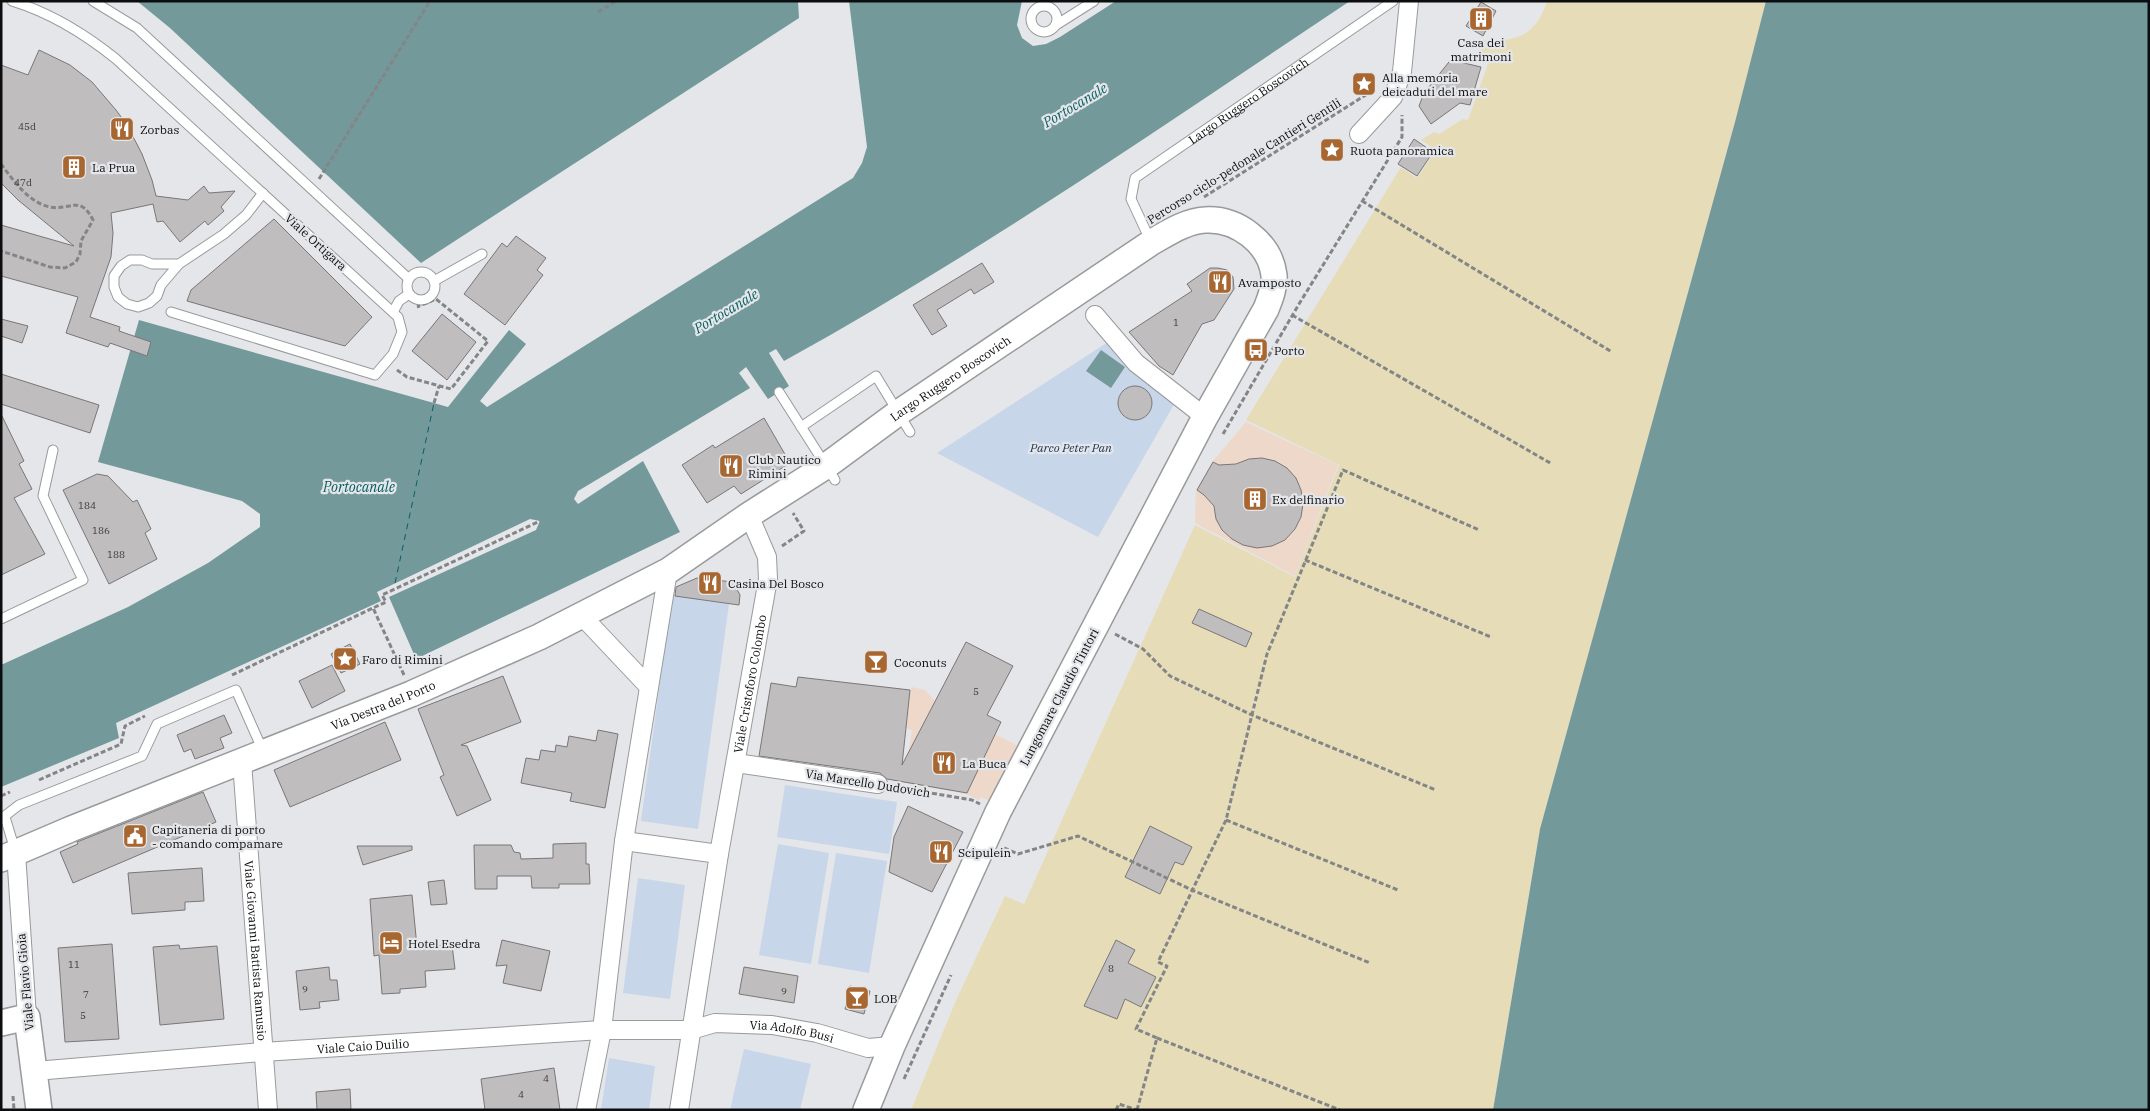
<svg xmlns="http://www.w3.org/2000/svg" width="2150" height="1111" viewBox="0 0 2150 1111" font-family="'IBM Plex Serif',serif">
<rect width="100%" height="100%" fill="#e4e6e9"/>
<path fill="#edd8ca" d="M1246,422L1338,465L1295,576L1195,523L1196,490L1213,461Z
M911,687L925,690L935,701L934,703L1022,748L995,803L981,797L979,800L966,794L904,783L912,730L906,728Z"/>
<path fill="#c8d6ea" d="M1111,340L1176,401L1098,537L937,453Z
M672,595L729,604L698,829L641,821Z
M785,785L897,802L889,854L777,837Z
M778,844L829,853L811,964L759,955Z
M836,853L887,861L869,973L818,964Z
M638,878L685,885L670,999L623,993Z
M744,1049L811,1064L800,1110H730Z
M609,1058L655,1066L649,1110H601Z"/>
<path fill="#e6ddb8" d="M1547,1H1766L1735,122L1540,829L1493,1110H911L957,998L1005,896L1024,904L1195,525L1295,577L1339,465L1246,420L1401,167L1417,178L1436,150L1421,140L1434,132L1439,134L1463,119L1468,120L1489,61L1479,58L1484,40C1518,42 1536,35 1547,1Z"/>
<path fill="#73999b" d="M137,1H798L799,18L421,263L170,28Z
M849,1H1022L1017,25L1022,38L1033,46L1046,44L1060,37L1116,1H1350C1164,125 980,253 784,361L776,349L769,353L789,386L768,399L746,367L739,373L750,388L578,491L574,499L578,504L643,461L680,532L416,659L389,597L536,530L540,521L530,519L377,592L381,601L116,723L119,738L1,787V665L128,607L208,563L260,527V514L242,501L98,462L139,320L448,407L509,330L526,344L480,401L487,407L853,178L862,163L867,147Z
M1766,1H2149V1110H1493L1540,829L1735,122Z
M1101,350L1125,367L1111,388L1086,371Z"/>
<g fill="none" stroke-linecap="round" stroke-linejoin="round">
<path stroke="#095e62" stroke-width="1" stroke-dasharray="6 5" stroke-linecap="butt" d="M395,583L434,403"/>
</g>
<path fill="#c0bdbf" stroke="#7a7678" d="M1481,2L1496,11L1483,36L1466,26Z
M39,50L70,65L92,82L116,110L127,125L142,154L152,180L156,196L188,200L204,186L209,193L235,191L221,207L224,211L208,225L205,221L180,242L163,221L157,222L153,204L111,213L113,233L111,257L90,317L120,327L119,331L151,342L147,356L110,343L108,347L66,333L78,297L1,276V225L74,246L18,200L1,183V65L28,75Z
M1453,57L1464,63L1481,67L1470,105L1460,103L1431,124L1419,106L1424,93Z
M1414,139L1433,152L1417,176L1398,164Z
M274,219L372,317L345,346L187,301L191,290Z
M516,236L546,258L537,270L543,275L505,325L464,294L502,243L507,247Z
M982,263L994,282L974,294L971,289L937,310L947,326L932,335L913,305Z
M1210,268H1218L1227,270L1233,277L1234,289L1214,320L1202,324L1173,375L1159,366L1129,332L1192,291L1187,284Z
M442,314L476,342L447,380L412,351Z
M1,319L28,326L22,343L1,336Z
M1,374L99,405L90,433L1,404Z
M1118 403a17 17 0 1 1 34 0a17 17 0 1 1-34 0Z
M1,414L24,461L19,464L32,489L14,498L45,554L1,575Z
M764,418L790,463L741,494L734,486L707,503L682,465L713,445L715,448Z
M1262,458L1275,461L1287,468L1296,478L1301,490L1303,504L1301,517L1295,529L1285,540L1272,546L1257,548L1243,545L1232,539L1222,530L1216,519L1214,506L1204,495L1197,490L1213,462L1219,465L1236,464L1249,459Z
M97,474L108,476L133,502L137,500L151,529L145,533L157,559L109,584L63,490Z
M697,578L733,582L740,595L739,605L675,596L676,587Z
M1199,609L1252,633L1246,647L1192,623Z
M966,642L1013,666L987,715L1001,722L967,793L887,779L880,773L759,756L771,683L796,687L798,677L910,690L902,765Z
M350,644L360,664L341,673L331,654Z
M332,665L345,691L312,708L299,681Z
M503,676L521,722L461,745L467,746L491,800L457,816L440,777L444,775L418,709Z
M224,715L232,733L220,738L224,748L195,759L191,749L184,752L177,735Z
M385,722L401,760L290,807L274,770Z
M598,730L618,734L605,808L570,801L572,793L521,783L526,758L539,760L541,750L555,752L556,745L567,747L569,736L596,741Z
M203,792L216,822L73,883L60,852L78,844L77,842Z
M908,806L963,832L932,892L889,872L894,837Z
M1150,826L1192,847L1183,865L1175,862L1160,894L1125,877Z
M586,843V864H589L590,884H559V888H532L531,876H497V889H475L474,845H511L514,852L520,853L521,859L553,858V844Z
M357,846H412V850L363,865Z
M202,868L204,901L185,902V910L132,914L128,873Z
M444,880L447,904L431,905L428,882Z
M412,895L417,947L452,945L455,969L425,971L426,987L400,989V993L382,994L379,955L374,956L370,899Z
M502,940L550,951L541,991L503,983L507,965L496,966Z
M1116,940L1135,950L1128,963L1156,977L1141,1007L1125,999L1117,1019L1084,1006Z
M112,944L119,1039L65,1042L58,948Z
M179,945L180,949L217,946L224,1019L160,1025L153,947Z
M329,967L330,980H337L339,1000L319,1002L320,1008L300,1010L296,971Z
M744,967L798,976L794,1003L739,994Z
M850,986L870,991L864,1014L845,1009Z
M554,1068L560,1110H485L481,1079Z
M350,1089L351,1110H317L316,1092Z"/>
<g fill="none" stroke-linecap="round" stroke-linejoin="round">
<defs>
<g id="lane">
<path d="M12,1C51,13 85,34 116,59L398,317L402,332L393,354L375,375L171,312"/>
<path d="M93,1L137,28L409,279"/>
<circle cx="1044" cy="19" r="13"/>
<path d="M1056,25L1094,1"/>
<path id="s1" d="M1151,242L1131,199L1135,178L1393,1"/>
<path d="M179,264H152L142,260H130L121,266L114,276V287L118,297L127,304L138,307L149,303L157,296L161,285L179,264L224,234L246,215L263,193"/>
<circle cx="421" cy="286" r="14"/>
<path d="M434,281L482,254"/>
<path d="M393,312L399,301L409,294"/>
<path d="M779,392L835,480"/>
<path d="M801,427L876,376L910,432"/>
<path d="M1,619L83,580L43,496L53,450"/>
<path d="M5,817L15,850"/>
<path d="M1,819L19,805L142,756L157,724L236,690L263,751"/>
</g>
<g id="street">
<path d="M1359,134L1393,97L1402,72L1409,1"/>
<path d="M1095,315L1136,363L1205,417"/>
<path d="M582,616L649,687"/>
<path id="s2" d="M242,762L268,1110"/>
<path d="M736,763L878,784"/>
<path d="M624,841L719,854"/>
<path d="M16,853L27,1017"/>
<path id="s3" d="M35,1071L263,1052L602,1030H691L715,1023L772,1025L817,1033L868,1048L892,1046"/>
<path d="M586,1110L602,1030L624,841L668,571"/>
<path id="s4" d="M679,1110L719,854L768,579L767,557L749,515"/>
</g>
<g id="secondary">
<path id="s5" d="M1,859L71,829L411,694L539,637L668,571L749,515L826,466L898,413L1152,242C1168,233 1186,221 1205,220C1237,218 1270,243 1274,275C1275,287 1270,299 1266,309L1205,417L998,812L892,1046L866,1110"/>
<path d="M1,1023L27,1017L39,1110"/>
</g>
</defs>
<use href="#lane" stroke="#989a9c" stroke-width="11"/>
<use href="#street" stroke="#989a9c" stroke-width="20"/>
<use href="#secondary" stroke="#989a9c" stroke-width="28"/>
<path stroke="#838587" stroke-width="3" stroke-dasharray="5 2.5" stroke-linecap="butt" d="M598,12L616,1
M1,164C13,180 29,203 50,207C70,211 80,194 93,220L81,241L80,254L76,262L65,268L50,267L1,251
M319,179L430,1
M1204,197L1372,91
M1362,201L1612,352
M1292,315L1552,464
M397,370L407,377L451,389L488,341L436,299L417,307
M434,403L439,386
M1223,434L1299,304L1402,137V115
M782,546L804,531L793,513
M1305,560L1491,637
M1115,634L1143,649L1170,676L1252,715L1436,790
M232,675L373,608
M404,675L373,608L386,602L382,595L540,521
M39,780L121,744L125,726L145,716
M895,787L972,800L980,804
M1,796L10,792
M1226,820L1398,890
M1004,848L1018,854L1078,836L1192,890L1370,963
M1157,1038L1340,1110
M904,1079L951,975
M13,1096L14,1110
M1116,1110L1119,1104L1137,1110
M1137,1110L1157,1038L1136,1029L1167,966L1158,962L1226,820L1267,654L1343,470L1479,530"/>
<use href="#lane" stroke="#fff" stroke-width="9"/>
<use href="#street" stroke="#fff" stroke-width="18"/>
<use href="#secondary" stroke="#fff" stroke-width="25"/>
</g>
<defs>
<symbol id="building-square" viewBox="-11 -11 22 22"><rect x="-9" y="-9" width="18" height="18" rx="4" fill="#a86731" stroke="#e4e6e9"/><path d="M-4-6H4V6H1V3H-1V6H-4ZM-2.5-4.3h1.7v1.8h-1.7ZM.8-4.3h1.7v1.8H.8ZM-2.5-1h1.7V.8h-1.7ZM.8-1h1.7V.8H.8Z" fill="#fff"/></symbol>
<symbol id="sight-square" viewBox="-11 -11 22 22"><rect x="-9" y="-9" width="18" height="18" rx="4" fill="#a86731" stroke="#e4e6e9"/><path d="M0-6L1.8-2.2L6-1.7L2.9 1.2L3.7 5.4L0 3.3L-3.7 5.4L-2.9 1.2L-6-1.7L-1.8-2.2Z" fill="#fff"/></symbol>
<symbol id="restaurant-square" viewBox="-11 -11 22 22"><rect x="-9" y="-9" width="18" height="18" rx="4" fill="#a86731" stroke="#e4e6e9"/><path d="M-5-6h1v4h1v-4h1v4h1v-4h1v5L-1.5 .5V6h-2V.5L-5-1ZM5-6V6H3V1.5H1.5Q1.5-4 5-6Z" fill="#fff"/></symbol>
<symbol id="bus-square" viewBox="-11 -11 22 22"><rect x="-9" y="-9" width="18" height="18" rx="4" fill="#a86731" stroke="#e4e6e9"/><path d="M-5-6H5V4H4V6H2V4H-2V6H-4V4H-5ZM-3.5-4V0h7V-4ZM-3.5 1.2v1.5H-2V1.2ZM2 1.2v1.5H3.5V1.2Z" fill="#fff"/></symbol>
<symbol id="bar-square" viewBox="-11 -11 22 22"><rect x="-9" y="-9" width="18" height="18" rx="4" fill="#a86731" stroke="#e4e6e9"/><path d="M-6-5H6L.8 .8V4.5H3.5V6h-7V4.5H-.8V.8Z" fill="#fff"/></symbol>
<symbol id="civic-square" viewBox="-11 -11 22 22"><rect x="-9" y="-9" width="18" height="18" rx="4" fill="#a86731" stroke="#e4e6e9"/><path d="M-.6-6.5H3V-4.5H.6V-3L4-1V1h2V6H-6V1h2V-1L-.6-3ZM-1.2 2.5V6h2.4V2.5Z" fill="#fff"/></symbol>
<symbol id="hotel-square" viewBox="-11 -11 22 22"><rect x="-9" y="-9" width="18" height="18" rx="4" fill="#a86731" stroke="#e4e6e9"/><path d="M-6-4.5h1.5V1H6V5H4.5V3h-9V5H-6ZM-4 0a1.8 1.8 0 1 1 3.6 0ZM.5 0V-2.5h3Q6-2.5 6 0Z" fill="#fff"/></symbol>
</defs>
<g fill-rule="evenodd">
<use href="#building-square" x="1467" y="5" width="28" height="28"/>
<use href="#sight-square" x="1350" y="70" width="28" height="28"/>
<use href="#restaurant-square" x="108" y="115" width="28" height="28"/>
<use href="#sight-square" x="1318" y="136" width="28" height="28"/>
<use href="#building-square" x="60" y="153" width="28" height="28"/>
<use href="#restaurant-square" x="1206" y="268" width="28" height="28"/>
<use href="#bus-square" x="1242" y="336" width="28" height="28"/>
<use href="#restaurant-square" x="717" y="452" width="28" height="28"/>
<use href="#building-square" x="1241" y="485" width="28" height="28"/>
<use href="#restaurant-square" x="696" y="569" width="28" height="28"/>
<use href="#sight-square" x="331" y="645" width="28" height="28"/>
<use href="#bar-square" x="862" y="648" width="28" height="28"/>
<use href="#restaurant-square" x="930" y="749" width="28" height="28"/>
<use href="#civic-square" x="121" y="822" width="28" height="28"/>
<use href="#restaurant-square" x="927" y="838" width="28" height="28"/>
<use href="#hotel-square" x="377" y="929" width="28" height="28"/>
<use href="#bar-square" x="843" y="984" width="28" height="28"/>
</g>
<g text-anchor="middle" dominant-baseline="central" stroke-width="4.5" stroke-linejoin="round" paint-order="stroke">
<g font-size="10" fill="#39393a">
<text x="27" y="126">45d</text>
<text x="23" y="182">47d</text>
<text x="1176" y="322">1</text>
<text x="87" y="505">184</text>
<text x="101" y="530">186</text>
<text x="116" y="554">188</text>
<text x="976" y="691">5</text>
<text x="74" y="964">11</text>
<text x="1111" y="968">8</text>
<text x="305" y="989">9</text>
<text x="784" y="991">9</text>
<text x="86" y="994">7</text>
<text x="83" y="1015">5</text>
<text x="546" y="1078">4</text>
<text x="521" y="1094">4</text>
</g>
<g font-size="12" fill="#0c0d0e" stroke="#e4e6e9" text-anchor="start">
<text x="1481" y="42" text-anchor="middle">Casa dei<tspan x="1481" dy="14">matrimoni</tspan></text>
<text x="1382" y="77">Alla memoria<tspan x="1382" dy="14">deicaduti del mare</tspan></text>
<text x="140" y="129">Zorbas</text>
<text x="1350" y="150">Ruota panoramica</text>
<text x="92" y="167">La Prua</text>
<text x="1238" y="282">Avamposto</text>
<text x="1274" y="350">Porto</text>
<text x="748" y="459">Club Nautico<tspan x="748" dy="14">Rimini</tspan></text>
<text x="1272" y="499">Ex delfinario</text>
<text x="728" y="583">Casina Del Bosco</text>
<text x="362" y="659">Faro di Rimini</text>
<text x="894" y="662">Coconuts</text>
<text x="962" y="763">La Buca</text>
<text x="152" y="829">Capitaneria di porto<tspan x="152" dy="14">- comando compamare</tspan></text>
<text x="958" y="852">Scipulein</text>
<text x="408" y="943">Hotel Esedra</text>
<text x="874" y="998">LOB</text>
</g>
<g font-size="12" fill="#0c0d0e" stroke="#e4e6e9">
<text stroke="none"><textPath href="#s1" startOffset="206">Largo Ruggero Boscovich</textPath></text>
<text transform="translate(1244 161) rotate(-32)">Percorso ciclo-pedonale Cantieri Gentili</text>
<text transform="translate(316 242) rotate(42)">Viale Ortigara</text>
<text stroke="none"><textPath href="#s5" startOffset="1069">Largo Ruggero Boscovich</textPath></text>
<text stroke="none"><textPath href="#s4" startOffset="432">Viale Cristoforo Colombo</textPath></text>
<text transform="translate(1059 697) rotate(-62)">Lungomare Claudio Tintori</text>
<text stroke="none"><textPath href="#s5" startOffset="412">Via Destra del Porto</textPath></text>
<text transform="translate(868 783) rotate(9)">Via Marcello Dudovich</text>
<text stroke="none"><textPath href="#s2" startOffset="189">Viale Giovanni Battista Ramusio</textPath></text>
<text transform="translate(25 982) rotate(-95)">Viale Flavio Gioia</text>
<text stroke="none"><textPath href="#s3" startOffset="760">Via Adolfo Busi</textPath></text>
<text stroke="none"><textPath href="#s3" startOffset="329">Viale Caio Duilio</textPath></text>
</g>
<g font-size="12" font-style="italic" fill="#1a3458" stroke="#e4e6e9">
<text x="1071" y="447">Parco Peter Pan</text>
</g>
<g font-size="14" font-style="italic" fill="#095e62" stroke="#e4e6e9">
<text transform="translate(1075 105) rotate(-31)">Portocanale</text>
<text transform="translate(726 311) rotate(-31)">Portocanale</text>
<text x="359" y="487">Portocanale</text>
</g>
</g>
<rect width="2150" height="1111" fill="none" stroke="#0c0d0e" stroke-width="5"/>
</svg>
